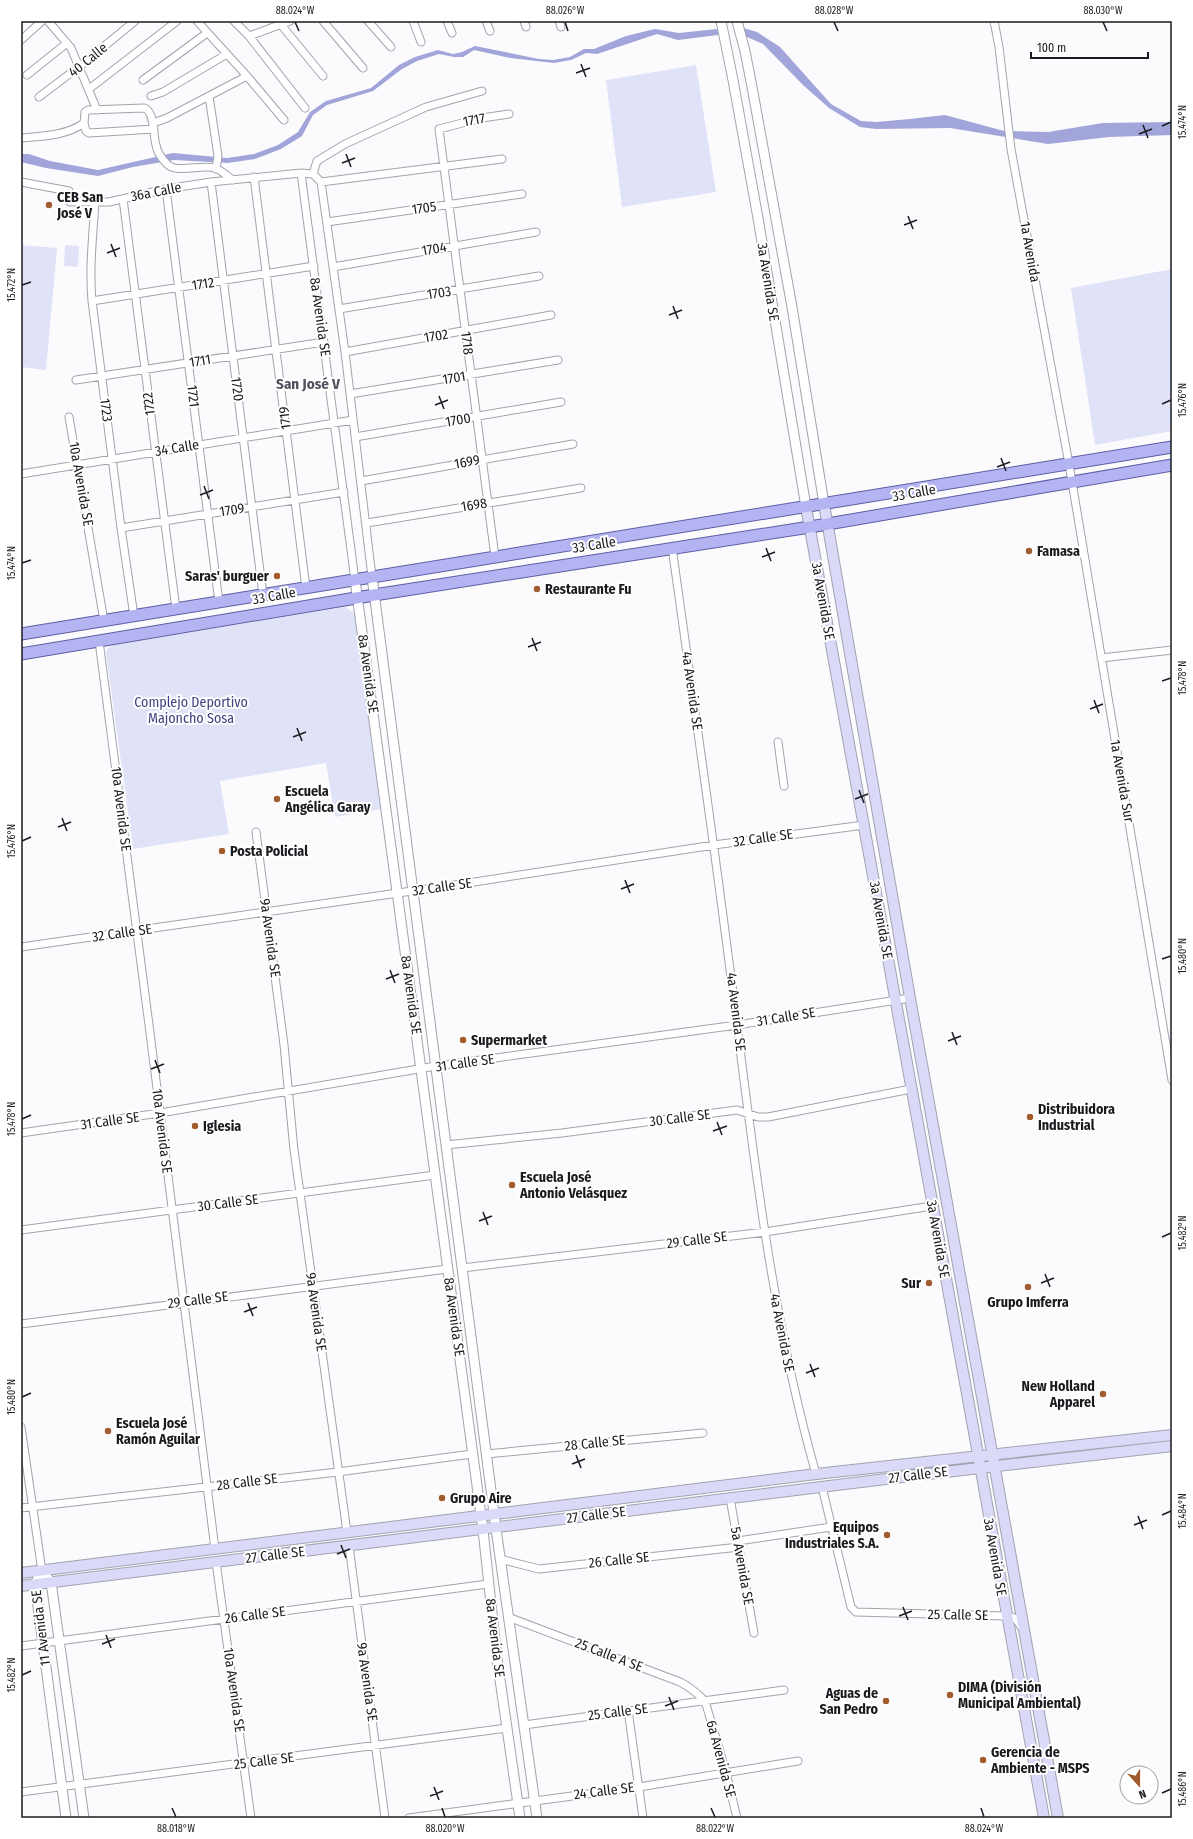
<svg xmlns="http://www.w3.org/2000/svg" width="1193" height="1839" viewBox="0 0 1193 1839" font-family="'Fira Sans Condensed',sans-serif">
<rect width="100%" height="100%" fill="#fbfbfe"/>
<path fill="#e0e2f8" d="M696,65L716,192L622,207L606,80Z
M21,245L57,248L46,370L21,367Z
M65,245L79,246L78,267L64,266Z
M1172,269V431L1095,445L1071,288Z
M345,607L354,613L355,619L381,809L335,817L326,763L220,781L229,834L133,849L106,653L108,648L114,645Z"/>
<path fill="#a2a5da" d="M743,28L757,32L780,47L831,104L861,121L876,122L910,119L945,115L1004,131L1048,132L1103,123L1172,122V135L1109,137L1048,144L950,128L876,129L860,127L829,108L803,85L763,44L740,34Z
M655,29L679,33L717,29L720,32L718,35L678,40L657,34L597,54L586,53L571,60L554,63L510,58L474,50L463,57H454L439,54L417,61L402,69L373,91L327,105L313,115L302,136L281,149L255,159L228,163L174,160L133,167L98,176L46,168L21,162V154H29L50,161L98,170L173,153L227,158L254,154L278,145L298,132L310,112L326,101L371,88L399,65L415,57L438,50L453,54L462,52L475,46L539,59L553,60L570,57L584,49H594L626,36Z"/>
<g fill="none" stroke-linecap="round" stroke-linejoin="round">
<defs>
<path id="minor" d="M48,21L71,48L97,110
M197,21L247,76L284,120
M234,21L249,36L305,108
M278,21L323,76
M323,21L363,68
M368,21L391,47
M413,21L421,42
M447,21L452,33
M486,21L490,31
M524,21L526,27
M559,21L561,27
M994,21L999,47L1011,149L1069,464L1172,1080
M249,36L290,21
M21,40L42,21
M27,75L67,43
M143,80L207,33
M89,89L177,21
M151,96L163,92L227,54
M209,96L218,156L216,169
M39,97L80,66L135,21
M84,123L86,131L89,133L154,129
M153,123L167,118L247,76
M21,138C42,136 66,136 84,123L85,112L88,110L144,108C155,111 153,136 156,145C157,152 162,159 167,164C176,174 201,164 215,168C221,170 227,176 233,180
M301,173L355,580
M313,174L317,161L345,144L426,107L482,91
M254,177L306,588
M21,182L69,191L70,202H109L166,189L211,182L301,173L313,174L321,182
M211,182L263,595
M321,182L345,352L372,577
M321,182L502,159
M166,189L219,602
M123,199L176,609
M95,202C93,235 89,268 92,301L121,528L134,616
M327,222L522,194
M333,267L536,232
M92,301L314,266
M339,309L539,276
M345,352L551,315
M76,380L324,342
M350,394L558,360
M69,417L104,621
M355,437L561,402
M21,474L353,420
M361,481L573,444
M367,523L581,488
M121,528L344,492
M672,547C693,698 715,849 734,1001C754,1160 772,1319 816,1474
M495,557L439,129L482,118L509,114
M99,641L149,1025L215,1549
M1101,658L1172,650
M778,742L784,786
M256,832L284,1045L294,1150L347,1532
M21,947L468,883L714,845L864,825
M21,1133L160,1113L436,1066L737,1025L910,998
M446,1145L562,1133L737,1110L758,1117H768L911,1089
M21,1230L435,1175
M462,1268L765,1232L932,1206
M21,1324L447,1269
M21,1427L42,1571
M486,1454L703,1433
M822,1487L851,1607L856,1612L1006,1616C1015,1617 1017,1619 1021,1627
M730,1498L754,1633
M21,1508L338,1472L472,1454
M738,1541L831,1527
M349,1546L385,1818
M500,1559L539,1569L739,1547
M216,1562L251,1818
M508,1617L680,1682C690,1687 697,1693 705,1701L726,1772L737,1818
M21,1646L488,1584
M628,1710L643,1818
M524,1725L784,1690
M21,1792L507,1728
M409,1818L639,1787L798,1761"/>
<path id="tertiary" d="M721,21L733,80L758,218L806,507
M737,21L745,51L752,87L792,307L824,504
M372,577L497,1536L537,1818
M355,580L483,1530L497,1659L520,1818
M66,1818L35,1584L42,1571L51,1582L84,1818"/>
<path id="secondary" d="M824,504L910,998L1058,1818
M806,507L1044,1818
M21,1573L816,1474L1172,1435
M21,1586L910,1476L1172,1446"/>
<path id="primary" d="M21,634L1172,447
M21,654L374,595L810,527L1172,465"/>
</defs>
<use href="#minor" stroke="#a2a3ae" stroke-width="9"/>
<use href="#tertiary" stroke="#a2a3ae" stroke-width="11"/>
<use href="#secondary" stroke="#a2a3ae" stroke-width="12"/>
<use href="#primary" stroke="#5e5ea2" stroke-width="13"/>
<use href="#minor" stroke="#fff" stroke-width="7"/>
<use href="#tertiary" stroke="#fff" stroke-width="9"/>
<use href="#secondary" stroke="#dadaf8" stroke-width="10"/>
<use href="#primary" stroke="#b5b4f2" stroke-width="11"/>
</g>
<path fill="none" stroke="#1a1b1f" stroke-width="1.5" d="M295,22L299,31M565,22L568,31M834,22L838,31M1103,22L1107,31M581,64L586,77M576,73L590,68M1143,125L1148,138M1162,126L1171,122M1139,134L1152,129M346,154L351,167M342,163L355,158M908,216L913,229M904,225L917,220M111,244L116,257M107,253L120,248M22,285L31,282M673,306L678,319M669,315L682,310M439,396L444,409M1162,404L1171,400M435,405L448,400M1001,458L1006,471M997,467L1010,462M204,486L209,499M200,495L213,490M766,548L771,561M762,557L775,552M22,563L31,560M532,638L537,651M528,647L541,642M1162,681L1171,678M1094,700L1099,713M1090,709L1103,704M297,728L302,741M293,737L306,732M859,790L864,803M855,799L868,794M62,818L67,831M58,827L71,822M22,841L31,837M625,880L630,893M621,889L634,884M1162,959L1171,956M390,970L395,983M386,979L399,974M952,1032L957,1045M948,1041L961,1036M155,1060L160,1073M151,1069L164,1064M22,1119L31,1115M717,1122L722,1135M713,1131L727,1126M483,1212L488,1225M479,1221L492,1216M1162,1237L1171,1233M1045,1274L1050,1287M1041,1283L1054,1278M248,1303L253,1316M244,1312L257,1307M810,1364L815,1377M806,1373L819,1368M22,1397L31,1393M576,1455L581,1468M572,1464L585,1459M1162,1515L1171,1511M1138,1516L1143,1529M1134,1525L1147,1520M341,1545L346,1558M337,1554L350,1549M903,1607L908,1620M899,1616L912,1611M106,1635L111,1648M102,1644L115,1639M22,1675L31,1671M669,1697L674,1710M665,1706L678,1701M434,1787L439,1800M1162,1793L1171,1789M430,1796L443,1791M172,1808L176,1817M442,1808L445,1817M711,1808L715,1817M981,1808L984,1817"/>
<g fill="#a05c2e" stroke="#fff" stroke-width="1.5">
<circle cx="49" cy="205" r="4"/>
<circle cx="1029" cy="551" r="4"/>
<circle cx="277" cy="576" r="4"/>
<circle cx="537" cy="589" r="4"/>
<circle cx="277" cy="799" r="4"/>
<circle cx="222" cy="851" r="4"/>
<circle cx="463" cy="1040" r="4"/>
<circle cx="1030" cy="1117" r="4"/>
<circle cx="195" cy="1126" r="4"/>
<circle cx="512" cy="1185" r="4"/>
<circle cx="929" cy="1283" r="4"/>
<circle cx="1028" cy="1287" r="4"/>
<circle cx="1103" cy="1394" r="4"/>
<circle cx="108" cy="1431" r="4"/>
<circle cx="442" cy="1498" r="4"/>
<circle cx="887" cy="1535" r="4"/>
<circle cx="950" cy="1695" r="4"/>
<circle cx="886" cy="1701" r="4"/>
<circle cx="983" cy="1760" r="4"/>
</g>
<g text-anchor="middle" dominant-baseline="central" stroke-width="4" stroke-linejoin="round" paint-order="stroke">
<g font-size="14" fill="#1a1b1f" stroke="#fff">
<text transform="translate(88 60) rotate(-39)">40 Calle</text>
<text transform="translate(474 120) rotate(-11)">1717</text>
<text transform="translate(156 192) rotate(-11)">36a Calle</text>
<text transform="translate(424 208) rotate(-8)">1705</text>
<text transform="translate(434 249) rotate(-10)">1704</text>
<text transform="translate(1030 252) rotate(80)">1a Avenida</text>
<text transform="translate(768 282) rotate(81)">3a Avenida SE</text>
<text transform="translate(203 284) rotate(-9)">1712</text>
<text transform="translate(439 293) rotate(-9)">1703</text>
<text transform="translate(320 317) rotate(82)">8a Avenida SE</text>
<text transform="translate(436 336) rotate(-10)">1702</text>
<text transform="translate(467 343) rotate(83)">1718</text>
<text transform="translate(200 361) rotate(-9)">1711</text>
<text transform="translate(454 378) rotate(-9)">1701</text>
<text transform="translate(237 389) rotate(83)">1720</text>
<text transform="translate(193 396) rotate(83)">1721</text>
<text transform="translate(149 404) rotate(-97)">1722</text>
<text transform="translate(106 410) rotate(83)">1723</text>
<text transform="translate(285 418) rotate(-97)">1719</text>
<text transform="translate(458 420) rotate(-10)">1700</text>
<text transform="translate(177 448) rotate(-9)">34 Calle</text>
<text transform="translate(467 462) rotate(-10)">1699</text>
<text transform="translate(81 484) rotate(80)">10a Avenida SE</text>
<text transform="translate(914 493) rotate(-10)">33 Calle</text>
<text transform="translate(474 505) rotate(-9)">1698</text>
<text transform="translate(232 510) rotate(-9)">1709</text>
<text transform="translate(594 545) rotate(-9)">33 Calle</text>
<text transform="translate(274 596) rotate(-10)">33 Calle</text>
<text transform="translate(823 601) rotate(80)">3a Avenida SE</text>
<text transform="translate(368 674) rotate(82)">8a Avenida SE</text>
<text transform="translate(692 691) rotate(82)">4a Avenida SE</text>
<text transform="translate(1122 781) rotate(80)">1a Avenida Sur</text>
<text transform="translate(121 809) rotate(83)">10a Avenida SE</text>
<text transform="translate(763 838) rotate(-8)">32 Calle SE</text>
<text transform="translate(442 887) rotate(-8)">32 Calle SE</text>
<text transform="translate(881 920) rotate(80)">3a Avenida SE</text>
<text transform="translate(122 933) rotate(-8)">32 Calle SE</text>
<text transform="translate(270 938) rotate(82)">9a Avenida SE</text>
<text transform="translate(411 995) rotate(82)">8a Avenida SE</text>
<text transform="translate(736 1012) rotate(83)">4a Avenida SE</text>
<text transform="translate(786 1017) rotate(-9)">31 Calle SE</text>
<text transform="translate(465 1063) rotate(-8)">31 Calle SE</text>
<text transform="translate(680 1118) rotate(-7)">30 Calle SE</text>
<text transform="translate(110 1121) rotate(-8)">31 Calle SE</text>
<text transform="translate(162 1131) rotate(83)">10a Avenida SE</text>
<text transform="translate(228 1203) rotate(-7)">30 Calle SE</text>
<text transform="translate(938 1239) rotate(80)">3a Avenida SE</text>
<text transform="translate(697 1240) rotate(-7)">29 Calle SE</text>
<text transform="translate(198 1300) rotate(-7)">29 Calle SE</text>
<text transform="translate(316 1312) rotate(82)">9a Avenida SE</text>
<text transform="translate(454 1317) rotate(82)">8a Avenida SE</text>
<text transform="translate(782 1333) rotate(79)">4a Avenida SE</text>
<text transform="translate(595 1443) rotate(-6)">28 Calle SE</text>
<text transform="translate(918 1475) rotate(-7)">27 Calle SE</text>
<text transform="translate(247 1482) rotate(-7)">28 Calle SE</text>
<text transform="translate(596 1515) rotate(-7)">27 Calle SE</text>
<text transform="translate(275 1555) rotate(-7)">27 Calle SE</text>
<text transform="translate(995 1557) rotate(80)">3a Avenida SE</text>
<text transform="translate(619 1560) rotate(-6)">26 Calle SE</text>
<text transform="translate(742 1566) rotate(80)">5a Avenida SE</text>
<text transform="translate(255 1615) rotate(-7)">26 Calle SE</text>
<text transform="translate(958 1615) rotate(1)">25 Calle SE</text>
<text transform="translate(41 1628) rotate(-97)">11 Avenida SE</text>
<text transform="translate(495 1638) rotate(83)">8a Avenida SE</text>
<text transform="translate(609 1655) rotate(21)">25 Calle A SE</text>
<text transform="translate(367 1682) rotate(82)">9a Avenida SE</text>
<text transform="translate(234 1690) rotate(82)">10a Avenida SE</text>
<text transform="translate(618 1712) rotate(-7)">25 Calle SE</text>
<text transform="translate(721 1759) rotate(75)">6a Avenida SE</text>
<text transform="translate(264 1761) rotate(-7)">25 Calle SE</text>
<text transform="translate(604 1791) rotate(-7)">24 Calle SE</text>
</g>
<g font-size="14" font-weight="bold" fill="#1a1b1f" stroke="#fff" text-anchor="start">
<text x="57" y="197">CEB San<tspan x="57" dy="16">José V</tspan></text>
<text x="1037" y="551">Famasa</text>
<text x="269" y="576" text-anchor="end">Saras' burguer</text>
<text x="545" y="589">Restaurante Fu</text>
<text x="285" y="791">Escuela<tspan x="285" dy="16">Angélica Garay</tspan></text>
<text x="230" y="851">Posta Policial</text>
<text x="471" y="1040">Supermarket</text>
<text x="1038" y="1109">Distribuidora<tspan x="1038" dy="16">Industrial</tspan></text>
<text x="203" y="1126">Iglesia</text>
<text x="520" y="1177">Escuela José<tspan x="520" dy="16">Antonio Velásquez</tspan></text>
<text x="921" y="1283" text-anchor="end">Sur</text>
<text x="1028" y="1302" text-anchor="middle">Grupo Imferra</text>
<text x="1095" y="1386" text-anchor="end">New Holland<tspan x="1095" dy="16">Apparel</tspan></text>
<text x="116" y="1423">Escuela José<tspan x="116" dy="16">Ramón Aguilar</tspan></text>
<text x="450" y="1498">Grupo Aire</text>
<text x="879" y="1527" text-anchor="end">Equipos<tspan x="879" dy="16">Industriales S.A.</tspan></text>
<text x="958" y="1687">DIMA (División<tspan x="958" dy="16">Municipal Ambiental)</tspan></text>
<text x="878" y="1693" text-anchor="end">Aguas de<tspan x="878" dy="16">San Pedro</tspan></text>
<text x="991" y="1752">Gerencia de<tspan x="991" dy="16">Ambiente - MSPS</tspan></text>
</g>
<g font-size="14" fill="#413f81" stroke="#fff">
<text x="191" y="702">Complejo Deportivo<tspan x="191" dy="16">Majoncho Sosa</tspan></text>
</g>
<g font-size="15" font-weight="bold" fill="#50515c" stroke="#fff">
<text x="308" y="384">San José V</text>
</g>
</g>
<rect width="1193" height="1839" fill="none" stroke="#ffffff" stroke-width="44"/>
<g transform="translate(1139 1785) rotate(159)"><circle r="19" fill="#ffffff" stroke="#a3a4a5"/>
<path d="M0-3L7 15L0 10L-7 15Z" fill="#a05c2e"/>
<text y="-6" font-size="11" font-weight="bold" text-anchor="middle" fill="#1a1b1f">N</text>
</g>
<path d="M1031 52v6h117v-6" fill="none" stroke="#1a1b1f" stroke-width="2"/>
<text x="1037" y="52" font-size="12" fill="#1a1b1f" stroke="#ffffff" stroke-width="3" paint-order="stroke">100 m</text>
<rect x="22" y="22" width="1149" height="1795" fill="none" stroke="#1a1b1f" stroke-width="1.5"/>
<g font-size="10" text-anchor="middle" fill="#1a1b1f">
<text x="295" y="14">88.024°W</text>
<text x="565" y="14">88.026°W</text>
<text x="834" y="14">88.028°W</text>
<text x="1103" y="14">88.030°W</text>
<text transform="translate(1182 122) rotate(-90)" y="4">15.474°N</text>
<text transform="translate(11 285) rotate(-90)" y="4">15.472°N</text>
<text transform="translate(1182 400) rotate(-90)" y="4">15.476°N</text>
<text transform="translate(11 563) rotate(-90)" y="4">15.474°N</text>
<text transform="translate(1182 678) rotate(-90)" y="4">15.478°N</text>
<text transform="translate(11 841) rotate(-90)" y="4">15.476°N</text>
<text transform="translate(1182 956) rotate(-90)" y="4">15.480°N</text>
<text transform="translate(11 1119) rotate(-90)" y="4">15.478°N</text>
<text transform="translate(1182 1233) rotate(-90)" y="4">15.482°N</text>
<text transform="translate(11 1397) rotate(-90)" y="4">15.480°N</text>
<text transform="translate(1182 1511) rotate(-90)" y="4">15.484°N</text>
<text transform="translate(11 1675) rotate(-90)" y="4">15.482°N</text>
<text transform="translate(1182 1789) rotate(-90)" y="4">15.486°N</text>
<text x="176" y="1832">88.018°W</text>
<text x="445" y="1832">88.020°W</text>
<text x="715" y="1832">88.022°W</text>
<text x="984" y="1832">88.024°W</text>
</g>
</svg>
